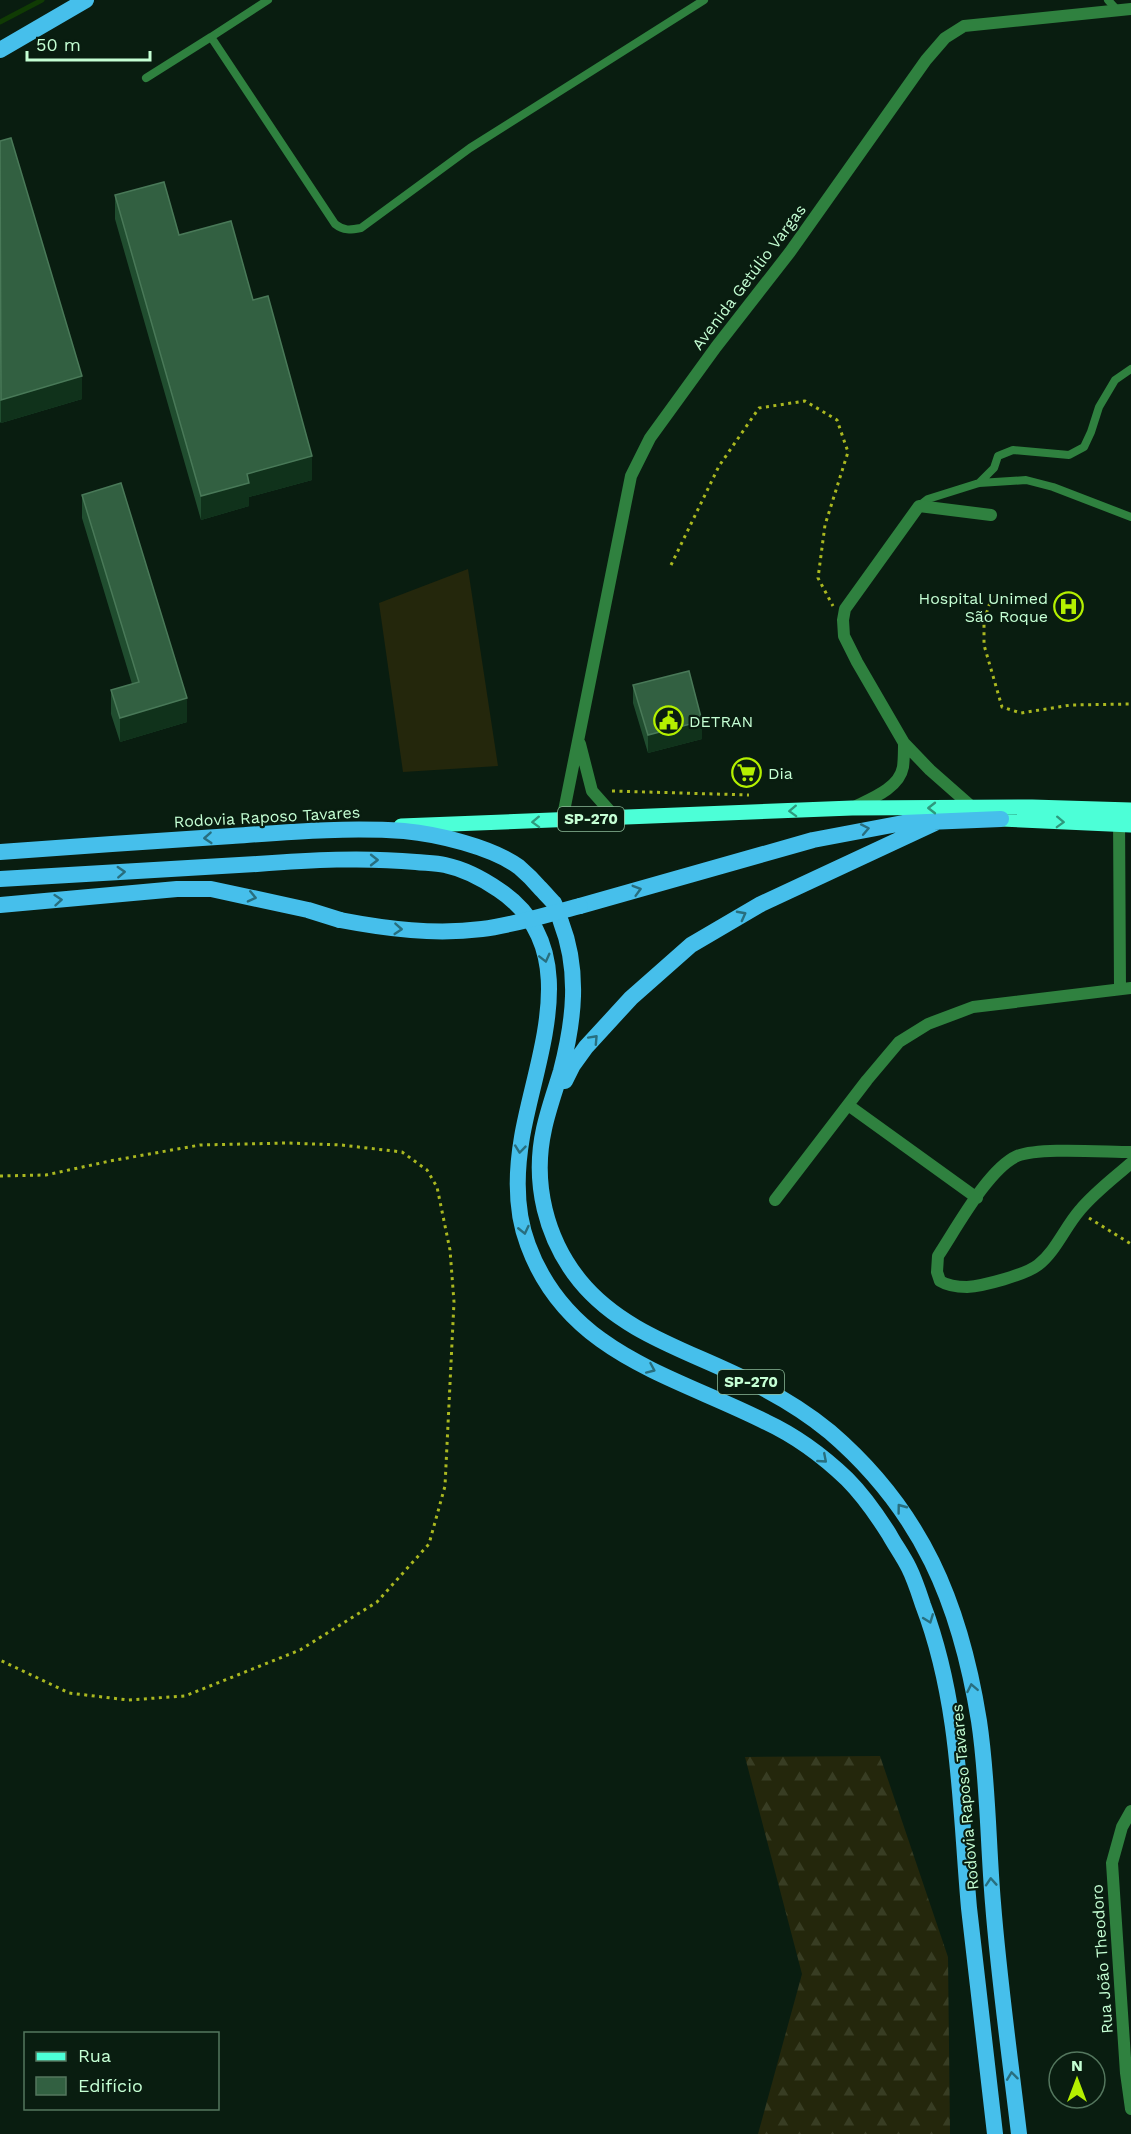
<svg xmlns="http://www.w3.org/2000/svg" width="1131" height="2134" viewBox="0 0 1131 2134" font-family="'Work Sans',sans-serif">
<defs>
<pattern id="forest-firs" width="22" height="20" patternUnits="userSpaceOnUse" patternTransform="scale(1.5)"><rect width="22" height="20" fill="#24270c"/><path d="M5 1l3.5 6h-7zM16 11l3.5 6h-7z" fill="#383d23"/></pattern>
</defs>
<rect width="100%" height="100%" fill="#091d10"/>
<path fill="url(#forest-firs)" d="M880,1756L948,1957L950,2134H758L802,1974L745,1757Z"/>
<path fill="#24270c" d="M468,569L498,766L403,772L379,603Z"/>
<g fill="none" stroke-linecap="round" stroke-linejoin="round">
<path stroke="#103b04" stroke-width="5" d="M0,22L42,0"/>
<path stroke="#aab820" stroke-width="3" stroke-dasharray="3 4.5" stroke-linecap="butt" d="M671,565L719,466L759,408L805,401L837,420L848,452L825,525L818,578L833,606
M992,596L984,621V645L1002,707L1021,713L1071,705L1131,704
M612,791L749,795
M0,1176L46,1175L110,1161L200,1145L287,1143L341,1145L402,1152L427,1170L437,1187L450,1250L454,1302L445,1486L429,1544L377,1602L300,1650L185,1696L128,1700L69,1693L0,1660
M1089,1218L1131,1244"/>
<path stroke="#2f813f" stroke-width="8" d="M268,0L211,37L335,224C344,231 350,230 361,228L470,148L704,0
M1108,0L1117,10
M146,78L211,37
M979,483L994,468L998,456L1013,450L1069,455L1084,447L1091,432L1099,407L1115,380L1131,369
M919,506L928,499L979,483L1026,480L1053,487L1131,517"/>
<path stroke="#2f813f" stroke-width="12" d="M580,744L592,791L616,818
M972,807L930,770L904,743L857,662L844,636L843,620L845,609L919,506L991,515
M852,808C870,799 899,789 903,767C904,759 904,750 904,743
M1119,815L1120,988
M562,821L631,476L650,438L716,347L790,252L926,60L945,38L964,26L1131,9
M848,1105L977,1198
M1131,1152C1104,1152 1039,1147 1017,1156C988,1169 956,1229 938,1256L937,1272L940,1281C948,1286 957,1287 967,1287C983,1286 1025,1275 1038,1265C1056,1251 1065,1227 1080,1210C1095,1192 1114,1178 1131,1163
M775,1200L867,1080L899,1042L928,1024L973,1007L1131,988
M1131,1811L1122,1827L1112,1863L1126,2073L1131,2109"/>
<path stroke="#4cffd7" stroke-width="15" d="M1001,819L1131,825
M401,826L852,808L1032,807L1131,810"/>
<path stroke="#46bfeb" stroke-width="16" d="M0,50L86,0
M0,852C77,846 155,841 232,836C289,832 346,827 404,831C437,834 492,847 519,867C526,873 534,881 540,888C542,890 553,902 554,903C557,909 559,916 561,922C580,971 574,1021 561,1071C555,1091 548,1110 544,1129C532,1183 546,1239 580,1281C624,1335 694,1352 753,1383C779,1396 807,1413 830,1432C922,1511 960,1603 979,1721C988,1780 988,1844 993,1903C999,1980 1010,2057 1019,2134
M0,879C86,874 171,869 257,864C310,860 363,857 416,862C425,863 436,863 445,865C464,869 483,879 499,890C586,948 536,1056 522,1137C516,1172 515,1211 528,1245C568,1354 673,1375 766,1422C796,1436 823,1456 847,1479C863,1495 877,1515 889,1534C895,1545 903,1556 909,1568C915,1580 919,1593 923,1605C960,1702 960,1806 969,1908C977,1983 987,2059 995,2134
M0,905L177,889H211L308,910L340,920
M580,906L813,840L903,823L1001,819
M565,1081L573,1065L586,1047L631,998L691,945L761,904L937,822"/>
<path stroke="#46bfeb" stroke-width="16" d="M340,920C387,929 435,935 482,929C515,925 548,914 580,906"/>
</g>
<path fill="#204d2f" d="M0,141L82,399L1,423L0,422Z
M115,195L179,235L253,300L312,480L249,497V506L201,520L115,219Z
M82,495L187,722L120,742L111,714V690L132,684L82,518Z
M633,685L702,739L648,753L633,703Z"/>
<path fill="#10321b" d="M82,376V399L1,423V400Z
M312,456V480L249,497V506L201,520V496L247,474Z
M187,698V722L120,742V718Z
M702,721V739L648,753V735Z"/>
<path fill="#326041" stroke="#497958" stroke-width="1.5" d="M11,138L82,376L1,400L0,141Z
M164,182L179,235L231,221L253,300L268,296L312,456L247,474L249,483L201,496L115,195Z
M121,483L187,698L120,718L111,690L139,682L82,495Z
M689,671L702,721L648,735L633,685Z"/>
<defs><path id="oneway-chevron" d="M-2-3.5L2.5 0L-2 3.5" fill="none" stroke-width="1.6" stroke-linecap="round" stroke-linejoin="round" transform="scale(1.5)"/></defs>
<g stroke="#2e997d">
<use href="#oneway-chevron" transform="translate(932 808) rotate(180)"/>
<use href="#oneway-chevron" transform="translate(793 811) rotate(178)"/>
<use href="#oneway-chevron" transform="translate(536 822) rotate(178)"/>
<use href="#oneway-chevron" transform="translate(1060 822) rotate(2)"/>
</g>
<g stroke="#286e7e">
<use href="#oneway-chevron" transform="translate(865 829) rotate(-11)"/>
<use href="#oneway-chevron" transform="translate(208 838) rotate(176)"/>
<use href="#oneway-chevron" transform="translate(374 860)"/>
<use href="#oneway-chevron" transform="translate(121 872) rotate(-3)"/>
<use href="#oneway-chevron" transform="translate(637 890) rotate(-16)"/>
<use href="#oneway-chevron" transform="translate(252 897) rotate(13)"/>
<use href="#oneway-chevron" transform="translate(58 900) rotate(-5)"/>
<use href="#oneway-chevron" transform="translate(742 915) rotate(-28)"/>
<use href="#oneway-chevron" transform="translate(398 929) rotate(4)"/>
<use href="#oneway-chevron" transform="translate(545 958) rotate(76)"/>
<use href="#oneway-chevron" transform="translate(594 1039) rotate(-47)"/>
<use href="#oneway-chevron" transform="translate(520 1149) rotate(96)"/>
<use href="#oneway-chevron" transform="translate(524 1230) rotate(77)"/>
<use href="#oneway-chevron" transform="translate(651 1369) rotate(24)"/>
<use href="#oneway-chevron" transform="translate(823 1459) rotate(41)"/>
<use href="#oneway-chevron" transform="translate(901 1508) rotate(-127)"/>
<use href="#oneway-chevron" transform="translate(929 1619) rotate(69)"/>
<use href="#oneway-chevron" transform="translate(972 1688) rotate(-101)"/>
<use href="#oneway-chevron" transform="translate(991 1882) rotate(-94)"/>
<use href="#oneway-chevron" transform="translate(1012 2076) rotate(-97)"/>
</g>
<defs>
<symbol id="hospital-ring" viewBox="-11 -11 22 22"><circle r="9.5" fill="#091d10" stroke="#b4f000" stroke-width="1.5"/><path d="M-5-5h3v3.5h4V-5h3V5h-3V1.5h-4V5h-3Z" fill="#b4f000"/></symbol>
<symbol id="civic-ring" viewBox="-11 -11 22 22"><circle r="9.5" fill="#091d10" stroke="#b4f000" stroke-width="1.5"/><path d="M-.6-6.5H3V-4.5H.6V-3L4-1V1h2V6H-6V1h2V-1L-.6-3ZM-1.2 2.5V6h2.4V2.5Z" fill="#b4f000"/></symbol>
<symbol id="supermarket-ring" viewBox="-11 -11 22 22"><circle r="9.5" fill="#091d10" stroke="#b4f000" stroke-width="1.5"/><path d="M-6-5.5h2.5l.6 2H6L4.5 2H-2.5L-4.4-4H-6ZM-1.5 3.2a1.3 1.3 0 1 0 .1 0ZM3 3.2a1.3 1.3 0 1 0 .1 0Z" fill="#b4f000"/></symbol>
</defs>
<g fill-rule="evenodd">
<use href="#hospital-ring" x="1052" y="590" width="33" height="33"/>
<use href="#civic-ring" x="652" y="704" width="33" height="33"/>
<use href="#supermarket-ring" x="730" y="756" width="33" height="33"/>
</g>
<g text-anchor="middle" dominant-baseline="central" stroke-width="4.5" stroke-linejoin="round" paint-order="stroke">
<g fill="#091d10" stroke="#8dbb99" stroke-width="1.5">
<rect x="558" y="807" width="66" height="24" rx="4.5"/>
<rect x="718" y="1370" width="66" height="24" rx="4.5"/>
</g>
<g font-size="15" font-weight="bold" fill="#c5ffd4">
<text x="591" y="819">SP-270</text>
<text x="751" y="1382">SP-270</text>
</g>
<g font-size="16" fill="#c5ffd4" stroke="#091d10">
<text transform="translate(749 277) rotate(-53)">Avenida Getúlio Vargas</text>
<text transform="translate(267 817) rotate(-3)">Rodovia Raposo Tavares</text>
<text transform="translate(965 1797) rotate(-95)">Rodovia Raposo Tavares</text>
<text transform="translate(1102 1959) rotate(-94)">Rua João Theodoro</text>
</g>
<g font-size="16" fill="#c5ffd4" stroke="#091d10" text-anchor="start">
<text x="1048" y="598" text-anchor="end">Hospital Unimed<tspan x="1048" dy="18">São Roque</tspan></text>
<text x="689" y="721">DETRAN</text>
<text x="768" y="773">Dia</text>
</g>
</g>
<rect x="24" y="2032" width="195" height="78" fill="#091d10" stroke="#54775e" stroke-width="1.5"/>
<rect x="36" y="2052" width="30" height="9" fill="#4cffd7" stroke="#54775e" stroke-width="1.5"/>
<text x="78" y="2062" font-size="18" fill="#c5ffd4">Rua</text>
<rect x="36" y="2077" width="30" height="18" fill="#326041" stroke="#54775e" stroke-width="1.5"/>
<text x="78" y="2092" font-size="18" fill="#c5ffd4">Edifício</text>
<g transform="translate(1077 2080)"><circle r="28" fill="#091d10" stroke="#54775e" stroke-width="1.5"/>
<path d="M0-4.5L10 22L0 15L-10 22Z" fill="#b4f000"/>
<text y="-9" font-size="16" font-weight="bold" text-anchor="middle" fill="#c5ffd4">N</text>
</g>
<path d="M27 51v9h123v-9" fill="none" stroke="#c5ffd4" stroke-width="3"/>
<text x="36" y="51" font-size="18" fill="#c5ffd4" stroke="#091d10" stroke-width="4.5" paint-order="stroke">50 m</text>
</svg>
